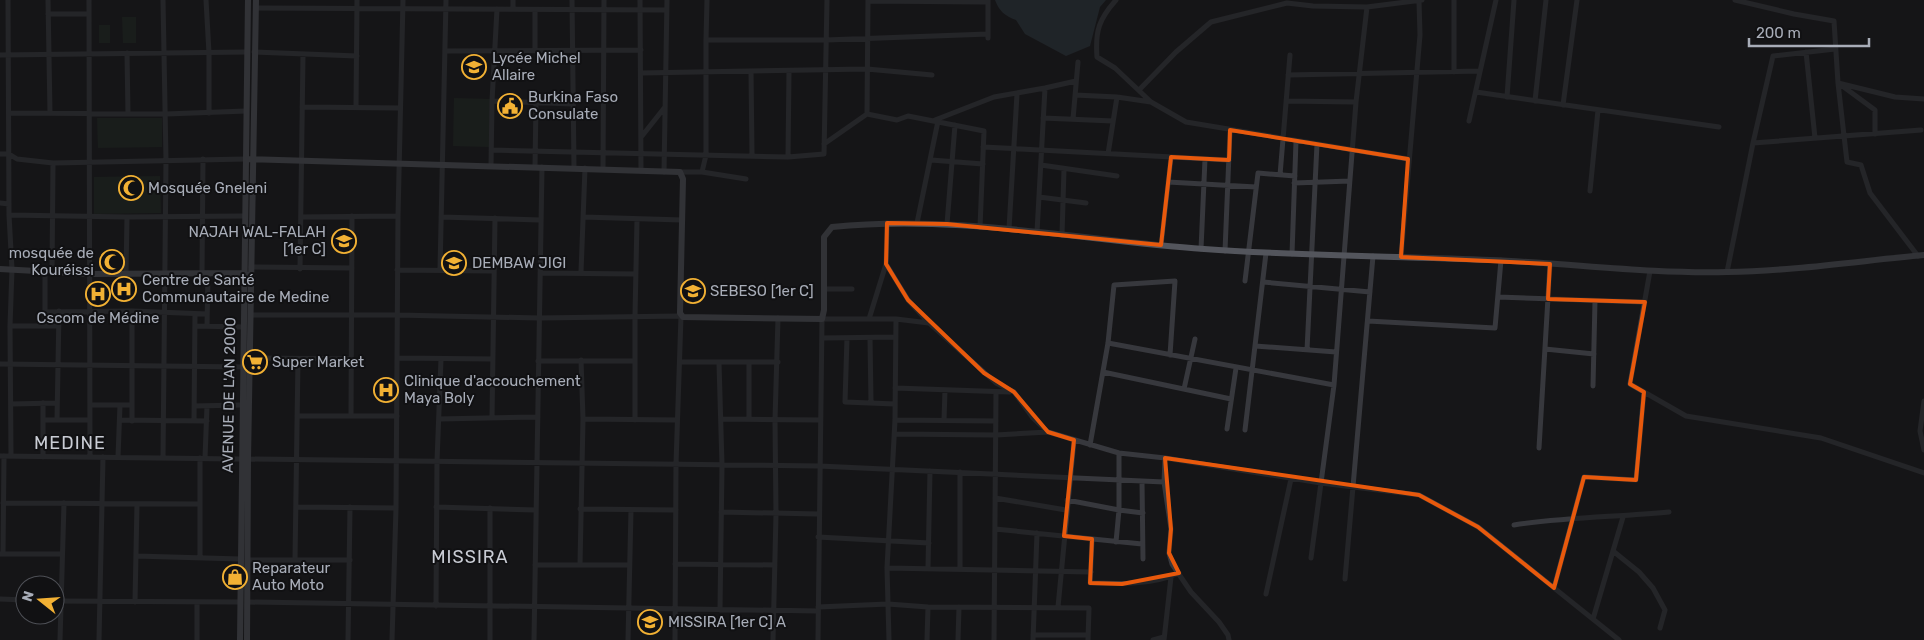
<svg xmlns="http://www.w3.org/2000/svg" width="1924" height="640" viewBox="0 0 1924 640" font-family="Rubik,sans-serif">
<rect width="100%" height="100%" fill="#161618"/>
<path fill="#1e261f" d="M122,17H136V43H123Z
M99,25H110V43H99Z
M454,98L490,99L489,147L453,146Z
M97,118H162V147L98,148Z
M160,176L161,213L94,214V177Z"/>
<path fill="#2c353c" d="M995,0H1106L1100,7L1090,46L1066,56L1025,34L1016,20C1005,16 999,11 995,0Z"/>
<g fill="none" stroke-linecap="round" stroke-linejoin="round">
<path stroke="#37383d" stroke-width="5" d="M8,0L9,215L12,269L10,326L11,456
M48,0L50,113
M89,0L90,457
M163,0L166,160L163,458
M206,0L209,53V113
M572,0L574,168
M640,0L641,171
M1116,0C1099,19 1095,31 1097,57L1115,68L1151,102
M1735,0L1794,14L1834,21L1838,83L1847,162L1861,165L1870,193L1918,256
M868,1L988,2
M256,8L667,10
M513,9V0
M48,14H89
M988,38V0
M706,40H826L988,34
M445,51L641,50
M535,51V10
M254,52L357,56
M1806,52L1815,138
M127,53L128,114
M0,55L247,52
M751,71L752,155
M1454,72V0
M641,73L867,69L932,75
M1288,75L1480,71
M1838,83L1895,97L1924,99
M1841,85L1875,110V134
M1139,90L1176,52L1211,22L1287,3L1313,6L1367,7L1422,0
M1476,92L1719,127
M1075,95L1117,97L1151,102L1186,122L1408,159
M1507,97L1514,0
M492,101L573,104
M1286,101L1356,102
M1535,101L1546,0
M1563,105L1577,0
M302,107L400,108
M356,107L357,0
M9,113L166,114L246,111
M867,114L897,120L908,116L984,131L980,227
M1043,118L1113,121
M1073,119L1078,62
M935,120L994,97L1045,88L1076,81
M1469,121L1496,0
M642,136L665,107
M1753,143L1921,130
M824,144L867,114L868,0
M983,147L1229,160
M491,150L788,157L824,154L827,0
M0,154H9L17,159L53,163L246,159
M1108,154L1117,97
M788,157L789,71
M931,160L983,164
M1041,165L1117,176
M491,166L492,101L497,9
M535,167L536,102
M603,169L604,0
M664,172L667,0
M680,172H702L746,179
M702,172L706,155V40L707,0
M1280,175L1290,55
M1168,182L1256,187
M1294,183L1350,181
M1590,191L1598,110
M1039,197L1086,203
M0,203L9,204
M9,215L127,217L244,216
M301,217L398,216
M441,217L540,220
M583,217L682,220
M917,223L938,121
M947,224L955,125
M1009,229L1017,94
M1037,232L1045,88
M1062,235L1064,169
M1161,245L1171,157
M1201,249L1205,159
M1225,251L1230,130
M1292,254L1296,141
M1401,257L1420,35L1419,1
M886,264L908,300L929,323L996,383L1014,392L1033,418L1048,432
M251,267L352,268
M300,269L303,54
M397,270L494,271
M440,270L446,0
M1650,271L1630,384L1686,416L1821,438L1924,473
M581,272L585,168
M1727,272L1753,143L1773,56L1835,49
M52,273L53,163
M202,273L203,159
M540,273L636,274
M126,274L127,217
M1245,281L1258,173L1295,176
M1263,282L1370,292
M824,289H852
M1498,297L1645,302
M45,312L132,311L207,314
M251,315H397L539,318L681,316L676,464L675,640
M869,319L886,264L887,223
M1368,321L1495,328L1501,260
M10,326H58
M45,326V272
M195,326L243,327
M207,326L208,273
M822,338L896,337
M847,338L845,402L895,404
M870,338L871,402
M1108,343L1334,385
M1255,346L1336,352
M1545,349L1594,354
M1307,350L1317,144
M250,358L351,359
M397,358L493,359
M538,361H635
M680,362H778
M719,363L722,465L720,610
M0,364L243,367
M1103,372L1231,399
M1593,386L1595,301
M895,388L1010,392
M1184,389L1195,339
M1924,401L1920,431L1924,450
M11,404L57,403
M90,405H132
M194,406L241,405
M297,416H397
M351,416L352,216
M492,418L495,218
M439,419L538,417
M583,419L677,420
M721,419L820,420
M749,419V362
M43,420H90
M57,420L59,311
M120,420L207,421
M635,420V316L637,220
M895,420L996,421
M944,420L945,390
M132,421V311
M194,421L195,314
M1227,429L1236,368
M1245,430L1266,253
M894,434L996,435L1048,432L1119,453L1165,458L1321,483L1419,495L1478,527L1619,640
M1090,445L1108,343L1114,285L1175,281L1170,355
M1539,448L1550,264
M0,456L819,466L1164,482
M43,457V403
M118,457L120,405
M205,458L207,406
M1165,458L1164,482L1171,529L1169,553L1172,564L1191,592L1219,622L1228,635L1229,640
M1142,481L1143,559
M995,498L1066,510
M1067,500L1119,510L1143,513
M3,503L199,504
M296,507L396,508
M436,507L536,510
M580,509L676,510
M721,512L818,514
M1514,525C1565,517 1618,517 1669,512
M995,529L1142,544
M818,537L929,543
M1092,539L1090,583C1119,584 1153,585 1179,573
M1116,542L1119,510V453
M1613,551L1639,572L1653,588L1665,610L1660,628
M0,554H62
M3,554L4,456
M136,556L240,559
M200,558V458
M1311,558L1334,385L1356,102L1367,7
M248,560H350
M295,560L298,359
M675,564L775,565
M535,565H629
M580,565L583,419L581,360
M887,568L1091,572
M928,568L930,471
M960,568V472
M1345,579L1373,256
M1554,588L1584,477L1636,480L1644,392
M1266,594L1291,479
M0,599L25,600
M55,601L240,602
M135,602L137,504
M248,602L818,611
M436,606L437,461L441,359
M818,607L888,604L928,607L1089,608L1088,640
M1058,607L1074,440
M1593,619L1623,517
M1033,635H1088
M60,640L64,503
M99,640L103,457
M197,640V603
M348,640L350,507
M392,640L396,508L398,216L403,0
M490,640V508
M534,640L542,167
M628,640L631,510
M773,640L776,514L775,420L778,318
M818,640L822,319H896L929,323
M889,640L887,568L895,420L896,319
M927,640L928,607
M958,640L959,607
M994,640L996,392
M1033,640L1037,533
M1153,640L1164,637
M1164,640L1171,577"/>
<path stroke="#53555c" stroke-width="6" d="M246,159L680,172L683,179L680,313L683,317L822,319L824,310V237L832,227C956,214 1080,240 1204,249C1300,256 1395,256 1490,260C1569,263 1648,274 1727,272C1792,271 1859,261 1924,255
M0,269L90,274L243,273L246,274
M240,640L248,0
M247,640L248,459L256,0"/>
</g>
<path d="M0 0H1924V640H0ZM1230,130L1408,159L1401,257L1550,264L1548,299L1645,302L1630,384L1644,392L1636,480L1584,477L1554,588L1478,527L1419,495L1165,458L1171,529L1169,553L1179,573L1122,584L1090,583L1092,539L1064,536L1074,440L1048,432L1014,392L984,373L908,300L886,264L887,223L947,224L1161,245L1171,157L1229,160Z" fill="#161618" fill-opacity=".55" fill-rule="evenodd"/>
<path fill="none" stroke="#e8590c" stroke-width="4" stroke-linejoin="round" d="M1230,130L1408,159L1401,257L1550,264L1548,299L1645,302L1630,384L1644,392L1636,480L1584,477L1554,588L1478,527L1419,495L1165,458L1171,529L1169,553L1179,573L1122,584L1090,583L1092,539L1064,536L1074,440L1048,432L1014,392L984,373L908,300L886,264L887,223L947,224L1161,245L1171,157L1229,160Z"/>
<defs>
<symbol id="school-ring" viewBox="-11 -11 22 22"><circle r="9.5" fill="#111113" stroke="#f2b134" stroke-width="1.5"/><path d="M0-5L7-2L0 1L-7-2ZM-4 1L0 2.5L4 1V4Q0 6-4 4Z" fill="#f2b134"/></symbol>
<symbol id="civic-ring" viewBox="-11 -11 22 22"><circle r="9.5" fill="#111113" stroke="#f2b134" stroke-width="1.5"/><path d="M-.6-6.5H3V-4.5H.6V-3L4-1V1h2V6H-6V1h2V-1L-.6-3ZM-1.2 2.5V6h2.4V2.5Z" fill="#f2b134"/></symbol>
<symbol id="mosque-ring" viewBox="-11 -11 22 22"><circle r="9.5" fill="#111113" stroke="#f2b134" stroke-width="1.5"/><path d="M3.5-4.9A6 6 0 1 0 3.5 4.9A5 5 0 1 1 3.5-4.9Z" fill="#f2b134"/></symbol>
<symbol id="hospital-ring" viewBox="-11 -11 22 22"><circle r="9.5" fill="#111113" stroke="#f2b134" stroke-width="1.5"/><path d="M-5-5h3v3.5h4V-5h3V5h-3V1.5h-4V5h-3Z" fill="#f2b134"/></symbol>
<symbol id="supermarket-ring" viewBox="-11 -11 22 22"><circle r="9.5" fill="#111113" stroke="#f2b134" stroke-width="1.5"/><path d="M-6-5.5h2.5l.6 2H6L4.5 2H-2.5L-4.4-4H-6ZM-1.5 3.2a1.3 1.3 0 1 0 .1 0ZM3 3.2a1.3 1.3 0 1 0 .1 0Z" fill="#f2b134"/></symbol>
<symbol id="shop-ring" viewBox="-11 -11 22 22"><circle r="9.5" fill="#111113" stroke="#f2b134" stroke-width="1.5"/><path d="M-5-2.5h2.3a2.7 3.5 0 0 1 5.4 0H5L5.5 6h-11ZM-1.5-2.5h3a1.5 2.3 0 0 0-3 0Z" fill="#f2b134"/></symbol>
</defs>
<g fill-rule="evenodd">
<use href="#school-ring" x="460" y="53" width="28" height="28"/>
<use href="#civic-ring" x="496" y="92" width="28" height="28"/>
<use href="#mosque-ring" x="117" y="174" width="28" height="28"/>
<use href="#school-ring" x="330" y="227" width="28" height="28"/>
<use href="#mosque-ring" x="98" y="248" width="28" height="28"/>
<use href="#school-ring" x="440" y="249" width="28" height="28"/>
<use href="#hospital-ring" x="110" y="275" width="28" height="28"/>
<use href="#school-ring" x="679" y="277" width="28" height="28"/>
<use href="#hospital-ring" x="84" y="280" width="28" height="28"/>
<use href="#supermarket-ring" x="241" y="348" width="28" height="28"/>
<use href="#hospital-ring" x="372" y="376" width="28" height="28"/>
<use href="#shop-ring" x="221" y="563" width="28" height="28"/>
<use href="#school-ring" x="636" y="608" width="28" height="28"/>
</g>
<g text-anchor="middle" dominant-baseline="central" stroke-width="4" stroke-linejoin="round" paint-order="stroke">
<g font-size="15" fill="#a8adb8" stroke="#111113" text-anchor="start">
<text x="492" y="58">Lycée Michel<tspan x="492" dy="17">Allaire</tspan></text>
<text x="528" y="97">Burkina Faso<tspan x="528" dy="17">Consulate</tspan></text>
<text x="148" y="188">Mosquée Gneleni</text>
<text x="326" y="232" text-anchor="end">NAJAH WAL-FALAH<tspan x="326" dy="17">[1er C]</tspan></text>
<text x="94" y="253" text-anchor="end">mosquée de<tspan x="94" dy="17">Kouréissi</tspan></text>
<text x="472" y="263">DEMBAW JIGI</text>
<text x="142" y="280">Centre de Santé<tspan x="142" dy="17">Communautaire de Medine</tspan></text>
<text x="710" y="291">SEBESO [1er C]</text>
<text x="98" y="318" text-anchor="middle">Cscom de Médine</text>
<text x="272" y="362">Super Market</text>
<text x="404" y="381">Clinique d'accouchement<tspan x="404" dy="17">Maya Boly</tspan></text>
<text x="252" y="568">Reparateur<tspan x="252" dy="17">Auto Moto</tspan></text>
<text x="668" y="622">MISSIRA [1er C] A</text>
</g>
<g font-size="15" fill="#a8adb8" stroke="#111113">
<text transform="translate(229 395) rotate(-89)">AVENUE DE L'AN 2000</text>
</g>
<g font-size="18" letter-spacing="1" fill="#c9ccd4" stroke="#111113">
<text x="70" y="443">MEDINE</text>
<text x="470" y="557">MISSIRA</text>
</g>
</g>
<g transform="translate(40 600) rotate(287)"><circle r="24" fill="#111113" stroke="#4d4f55"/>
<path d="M0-4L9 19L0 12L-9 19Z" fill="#f2b134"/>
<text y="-8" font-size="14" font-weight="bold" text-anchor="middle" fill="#a8adb8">N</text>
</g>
<path d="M1749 38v8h120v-8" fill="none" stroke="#a8adb8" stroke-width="2.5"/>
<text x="1756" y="38" font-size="15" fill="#a8adb8" stroke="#111113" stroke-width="4" paint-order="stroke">200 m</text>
</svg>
